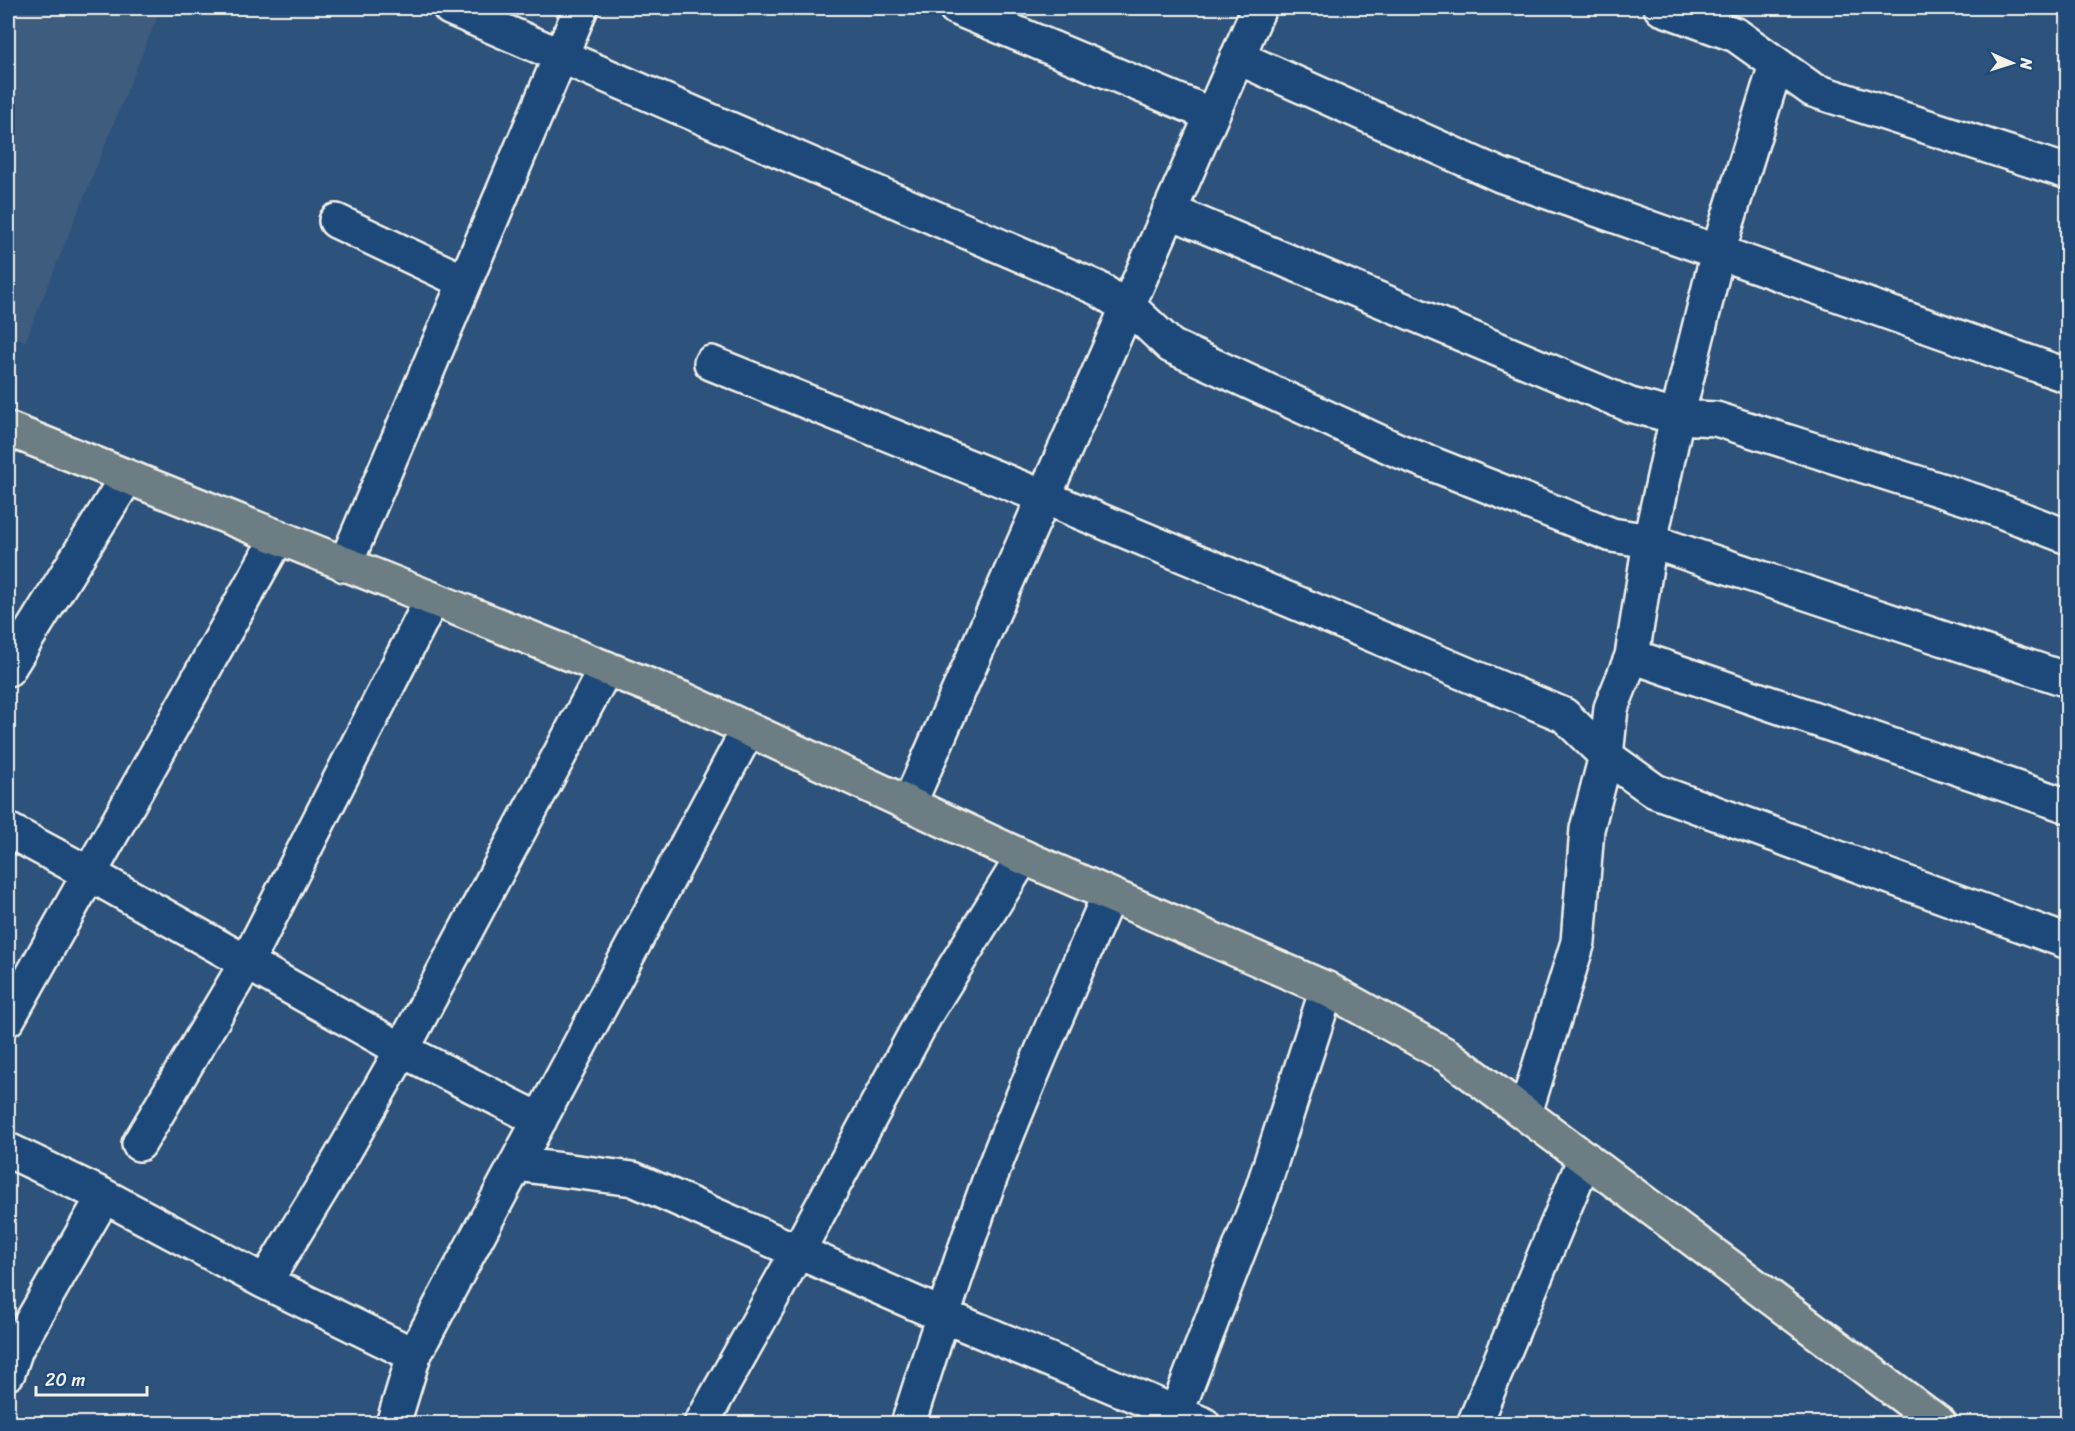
<svg xmlns="http://www.w3.org/2000/svg" width="2075" height="1431" viewBox="0 0 2075 1431" font-family="Sriracha,sans-serif">
<rect width="100%" height="100%" fill="#2d527c"/>
<filter id="ink" filterUnits="userSpaceOnUse"><feTurbulence type="fractalNoise" baseFrequency=".0167" numOctaves="2"/><feDisplacementMap in="SourceGraphic" scale="12" xChannelSelector="R" yChannelSelector="G"/><feConvolveMatrix kernelMatrix="1 2 1 2 8 2 1 2 1" color-interpolation-filters="sRGB"/></filter>
<g filter="url(#ink)">
<path fill="#3d5c7e" d="M8,8H161L25,342L8,332Z"/>
<g fill="none" stroke-linecap="round" stroke-linejoin="round">
<defs>
<path id="minor" d="M450,8L1097,288L1137,314L1171,346L1397,450L1612,535L1650,541L2068,680
M956,8L1212,115
M1661,8L1736,35L1813,90L2068,172
M1237,57L1500,175L2068,376
M1169,211L1630,405L1677,417L1716,419L1975,501L2068,537
M336,221L465,282
M711,363L1044,497L1564,715L1606,756L1655,791L2068,942
M345,565L581,8
M1632,656L2068,806
M8,669L127,477
M909,804L1259,8
M8,830L88,873L402,1050L540,1120
M8,1019L278,537
M1525,1113L1578,942L1587,829L1606,756L1611,708L1632,656L1650,541L1677,417L1718,252L1776,65
M139,1144L247,962L432,599
M8,1150L104,1196L265,1282L414,1355
M516,1164L633,1179L942,1315L1203,1424
M265,1282L341,1157L402,1050L606,668
M8,1373L16,1349L104,1196
M393,1424L414,1355L748,730
M701,1424L797,1253L927,1012L1023,857
M908,1424C934,1342 960,1261 989,1181C1026,1084 1068,990 1109,895
M1172,1424L1261,1193L1327,989
M1474,1424L1585,1158"/>
<path id="major" d="M8,429L683,699L1023,857L1327,989L1448,1056L1940,1424"/>
</defs>
<use href="#minor" stroke="#f4f1e8" stroke-width="38"/>
<use href="#major" stroke="#f4f1e8" stroke-width="38"/>
<use href="#minor" stroke="#1f4a7a" stroke-width="33"/>
<use href="#major" stroke="#6c7e84" stroke-width="33"/>
</g>
</g>
<rect width="2075" height="1431" fill="none" stroke="#1f4a7a" stroke-width="30"/>
<rect x="15" y="15" width="2045" height="1401" fill="none" stroke="#f4f1e8" stroke-width="2" filter="url(#ink)"/>
<g transform="translate(2012 63) rotate(93)" stroke="#1f4a7a" stroke-width="4.5" paint-order="stroke">
<path d="M0-4.5L10 22L0 15L-10 22Z" fill="#f4f1e8"/>
<text y="-9" font-size="16" font-weight="bold" text-anchor="middle" fill="#f4f1e8">N</text>
</g>
<path d="M36 1386v9h111v-9" fill="none" stroke="#f4f1e8" stroke-width="3"/>
<text x="45" y="1386" font-size="18" fill="#f4f1e8" stroke="#1f4a7a" stroke-width="4.5" paint-order="stroke">20 m</text>
</svg>
